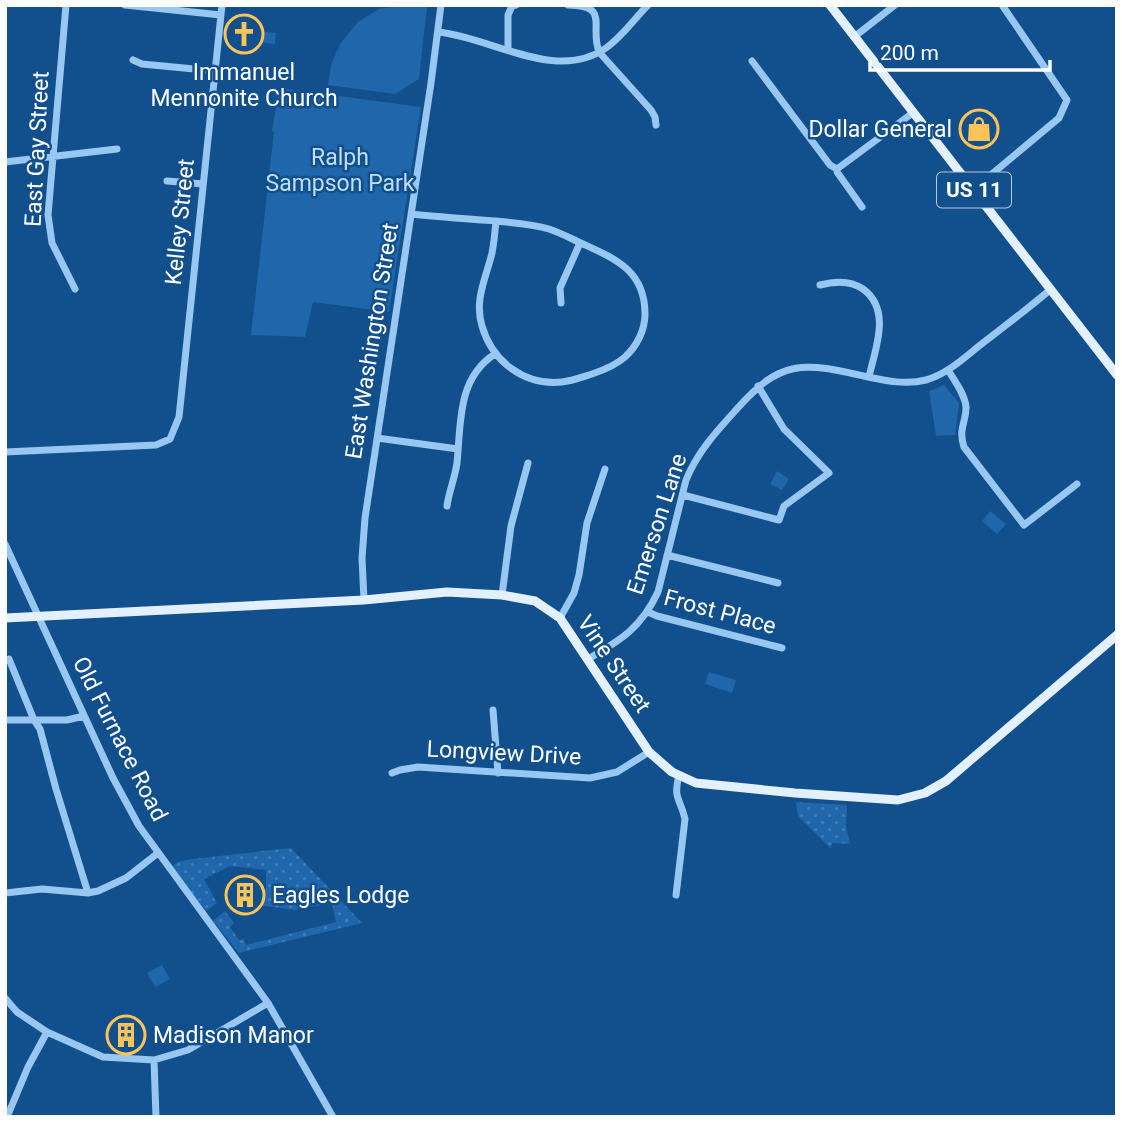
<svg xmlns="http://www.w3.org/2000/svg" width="1122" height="1122" viewBox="0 0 1122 1122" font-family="Roboto,sans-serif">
<defs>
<pattern id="grass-dots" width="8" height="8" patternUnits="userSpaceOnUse" patternTransform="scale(1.75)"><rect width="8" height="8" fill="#1f67aa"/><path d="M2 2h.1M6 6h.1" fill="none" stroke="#417eb7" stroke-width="1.8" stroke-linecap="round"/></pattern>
</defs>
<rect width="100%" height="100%" fill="#114f8d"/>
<path fill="url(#grass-dots)" d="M796,802L847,805L846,827L850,844L832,843L831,849L799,817L797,812Z
M291,848L362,923L239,953L213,921L225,911L234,923L230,927L239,940L244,939L246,945L336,922L332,903L295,910L258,905L260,889H266V870L230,866L204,879L217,903L206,911L170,867L178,862L192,859Z"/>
<path fill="#1f67aa" d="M402,5L427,6L419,79L395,94L328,85L331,65L340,44L358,22L379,9Z
M257,31L276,33L275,44L256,42Z
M279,88L421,107L389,312L313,302L305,337L251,335L274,132L272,131Z
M944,385L959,403L955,435L936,436L929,391Z
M777,471L789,479L782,490L770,484Z
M990,511L1006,524L997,534L982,521Z
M709,672L736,680L732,693L705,684Z
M162,965L170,979L155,987L147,973Z"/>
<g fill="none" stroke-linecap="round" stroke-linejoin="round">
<path stroke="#98c7f2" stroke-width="7" d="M66,5L48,215L52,243L75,289
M125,5L221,15
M568,5C611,6 589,25 599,52L651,110L655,117L656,125
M438,32C491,37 556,83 606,48C623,36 634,19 648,5
M854,37L895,5
M508,50V15L512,6L516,5
M133,60L142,64L215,71
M752,61L830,165L837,169V172L862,207
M5,162L117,149
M837,169L914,112
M167,181L203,184
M974,189L1059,118L1067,100L1002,5
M411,214C439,217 468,219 496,221C514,223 532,224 549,229C561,233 572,239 583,244C616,259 645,271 645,314C645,330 637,346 625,357C616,365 604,370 592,374C582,377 572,381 562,382C524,386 492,361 482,326C474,300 486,278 492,253C494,243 495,232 496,221
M820,285C835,281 850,280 863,289C892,310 875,349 869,377
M561,303L560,288L580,243
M948,370C954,380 965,394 966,407C966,423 958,429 964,447L1024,525L1077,484
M377,438L458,449
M5,452L156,445L170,439L179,417L222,5
M683,495L779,520L784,506L829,473L784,429L758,386
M447,506C449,491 455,478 457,463C461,424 457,378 495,354
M5,544L113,778L139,826L268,1003L333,1117
M667,555L778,583
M502,595L511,526L528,463
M364,600L362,558L365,518L431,83L441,5
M648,612L657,616L782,648
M560,618L574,593L579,575L587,523L605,469
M9,659L34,720L40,729L56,789L88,893
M588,659C621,640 641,628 658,592L686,480C697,453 715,433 735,411C781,358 803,362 868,377C887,381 906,385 926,380C948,374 966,356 984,342C1006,325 1029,308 1051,289
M493,710L498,773
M5,720H67L84,716
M392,773L400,770L418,767L590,778L617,772L649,752
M5,893L42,889L88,893L98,891L126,878L158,853
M676,895L685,819C680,797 673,800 679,775
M5,998L17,1012L47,1032L103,1057L154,1060L188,1050L268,1003
M154,1060L156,1117
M7,1117L28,1067L47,1032"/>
<path stroke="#e3f0ff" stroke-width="9" d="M830,5L1117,375
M5,618L364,600L447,592L502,595L535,601L560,618L649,752L672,772L696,783L795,793L898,800L925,793L946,781L1117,635"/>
</g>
<defs>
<symbol id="church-ring" viewBox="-11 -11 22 22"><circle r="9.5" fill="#114f8d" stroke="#ffc459" stroke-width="1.5"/><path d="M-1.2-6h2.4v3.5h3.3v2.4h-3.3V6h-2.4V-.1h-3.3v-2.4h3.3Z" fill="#ffc459"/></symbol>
<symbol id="shop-ring" viewBox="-11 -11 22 22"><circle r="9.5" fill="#114f8d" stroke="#ffc459" stroke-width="1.5"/><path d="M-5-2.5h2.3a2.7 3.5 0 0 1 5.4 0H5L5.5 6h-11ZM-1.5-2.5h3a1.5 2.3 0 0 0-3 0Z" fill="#ffc459"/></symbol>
<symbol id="building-ring" viewBox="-11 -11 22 22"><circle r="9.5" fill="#114f8d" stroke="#ffc459" stroke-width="1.5"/><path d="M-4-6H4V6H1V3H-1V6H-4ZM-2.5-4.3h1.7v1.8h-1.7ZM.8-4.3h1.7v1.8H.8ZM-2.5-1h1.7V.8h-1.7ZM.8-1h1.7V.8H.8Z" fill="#ffc459"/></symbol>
</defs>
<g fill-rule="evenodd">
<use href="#church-ring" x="222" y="12" width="44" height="44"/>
<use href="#shop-ring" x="957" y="107" width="44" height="44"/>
<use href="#building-ring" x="223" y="873" width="44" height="44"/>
<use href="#building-ring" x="104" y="1013" width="44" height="44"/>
</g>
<g text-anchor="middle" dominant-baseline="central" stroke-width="5" stroke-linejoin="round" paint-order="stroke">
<rect fill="#114f8d" stroke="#b8cadd" stroke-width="2" x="937" y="172.5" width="74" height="35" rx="5"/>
<g font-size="21" font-weight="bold" fill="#fff">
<text x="974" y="190">US 11</text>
</g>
<g font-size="23" fill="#fff" stroke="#114f8d" text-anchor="start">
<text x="244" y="72" text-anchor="middle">Immanuel<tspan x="244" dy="26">Mennonite Church</tspan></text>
<text x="952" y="129" text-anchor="end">Dollar General</text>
<text x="272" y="895">Eagles Lodge</text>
<text x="153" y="1035">Madison Manor</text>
</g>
<g font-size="23" fill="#fff" stroke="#114f8d">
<text transform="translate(37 149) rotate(-87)">East Gay Street</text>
<text transform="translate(180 222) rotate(-84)">Kelley Street</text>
<text transform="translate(372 341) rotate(-81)">East Washington Street</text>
<text transform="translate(657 524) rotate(-72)">Emerson Lane</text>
<text transform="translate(720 612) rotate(15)">Frost Place</text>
<text transform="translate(614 664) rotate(56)">Vine Street</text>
<text transform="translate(120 739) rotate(63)">Old Furnace Road</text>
<text transform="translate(504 753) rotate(3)">Longview Drive</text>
</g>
<g font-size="23" fill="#bfdffd" stroke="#114f8d">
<text x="340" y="157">Ralph<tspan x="340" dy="26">Sampson Park</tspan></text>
</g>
</g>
<rect width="1122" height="1122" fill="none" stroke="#ffffff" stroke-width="14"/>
<path d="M870 60v10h180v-10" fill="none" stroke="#ffffff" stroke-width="3.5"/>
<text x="880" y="60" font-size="21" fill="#ffffff" stroke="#114f8d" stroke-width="5" paint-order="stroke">200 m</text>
</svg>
